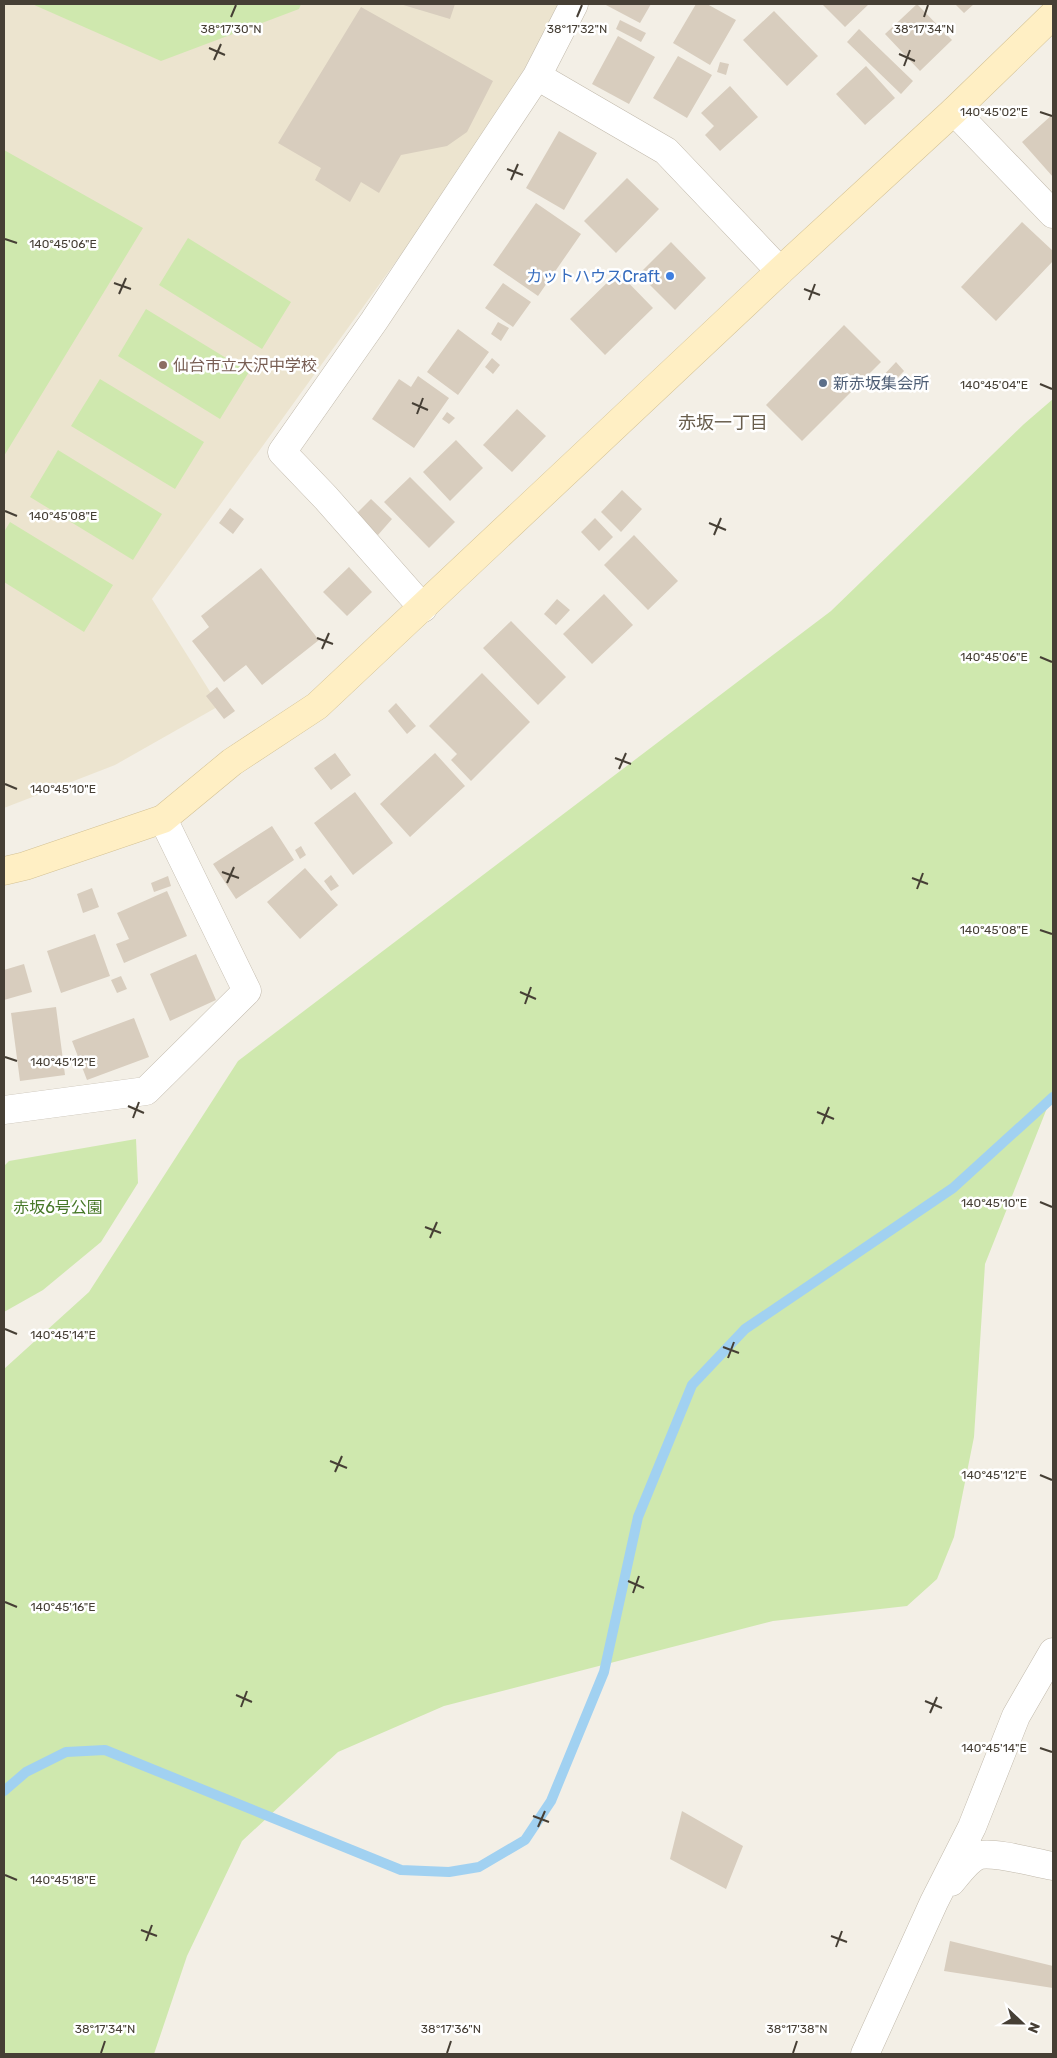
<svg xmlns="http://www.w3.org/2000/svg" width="1057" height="2058" viewBox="0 0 1057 2058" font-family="Rubik,'Noto Sans JP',sans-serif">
<rect width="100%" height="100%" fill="#f3efe6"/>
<path fill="#ece4cf" d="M4,4H560L491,130L152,599L219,706L115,765L4,808Z"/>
<path fill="#cfe8ae" d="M32,4H301L299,9L161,61Z
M4,150L143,228L4,456Z
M188,238L291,302L262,349L159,285Z
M146,309L249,372L220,419L118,356Z
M100,379L204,442L175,489L71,426Z
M1053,399V1093L985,1264L974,1437L954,1537L937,1579L907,1606L773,1621L444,1706L338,1752L242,1841L187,1956L154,2054H4V1369L89,1292L238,1061L831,611L1024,424Z
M58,450L162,514L133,560L30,497Z
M10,522L113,585L84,632L4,582V532Z
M136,1139L138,1183L101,1242L43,1290L4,1312V1166L9,1161Z"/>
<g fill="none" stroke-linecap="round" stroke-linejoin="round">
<path stroke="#a1d1f1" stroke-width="10" d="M4,1791L26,1772L66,1752L105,1750L401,1870L449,1872L479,1867L525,1840L551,1801L604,1672L638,1517L692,1385L745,1329L953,1188L1053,1097"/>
</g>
<path fill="#d8cdbe" d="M400,4H455L450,19Z
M604,4H651L640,23Z
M696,4H707L736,20L710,65L673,43Z
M822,4H869L845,27Z
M917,4L952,40L920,71L885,34Z
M955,4H974L964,13Z
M361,7L493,81L467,132L447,146L401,155L379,193L361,182L350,202L315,180L321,168L278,143Z
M774,11L818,56L787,86L743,40Z
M620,20L646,33L641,42L616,29Z
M859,29L913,81L901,94L847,42Z
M618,36L655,57L629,104L592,84Z
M678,56L712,75L687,118L653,98Z
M720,62L729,64L726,75L717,72Z
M866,66L895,98L865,125L836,94Z
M730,86L758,117L720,151L705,135L714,126L701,113Z
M1053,114V177L1022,142Z
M559,131L597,153L564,210L526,188Z
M627,178L659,209L616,253L584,221Z
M536,203L581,234L538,296L493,265Z
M1022,222L1053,251V261L996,321L961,287Z
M671,242L706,278L675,310L639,274Z
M618,272L653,308L605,355L570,319Z
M503,283L531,302L513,327L485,308Z
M498,322L509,328L501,341L491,334Z
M844,325L881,362L802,441L766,405Z
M458,329L489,352L458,395L427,372Z
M492,358L500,365L493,374L485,367Z
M896,362L904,371L888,388L880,379Z
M418,376L449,398L414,448L372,419L399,379L411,387Z
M517,409L546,436L512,472L483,445Z
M447,412L455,418L449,424L442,419Z
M456,440L483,468L450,501L423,472Z
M410,477L455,522L429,548L384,502Z
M622,490L642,509L621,532L601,512Z
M371,499L392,519L378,535L356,514Z
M230,508L244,519L233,534L219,523Z
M595,518L613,537L599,551L581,532Z
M634,535L678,581L648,610L604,565Z
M349,567L372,592L347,616L323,592Z
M261,568L319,640L262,685L246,665L224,682L192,641L209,627L201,616Z
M604,594L633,625L592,664L563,634Z
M557,599L570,610L556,625L544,614Z
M511,621L566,677L538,705L483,648Z
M482,673L530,722L471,781L451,760L457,754L429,726Z
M217,687L235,711L224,719L206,696Z
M396,703L416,726L407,734L388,711Z
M335,753L351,775L331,790L314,768Z
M435,753L465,786L410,837L380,804Z
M355,792L393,843L353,875L314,823Z
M272,826L294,860L236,899L213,864Z
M301,846L306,855L300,859L295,850Z
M305,868L338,905L300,939L267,902Z
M331,875L339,886L331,891L324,881Z
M168,876L171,886L154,892L151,883Z
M92,888L99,907L83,913L77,894Z
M167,891L187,936L124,963L116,944L129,939L117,913Z
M95,934L110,976L61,993L47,951Z
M196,954L216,1000L170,1021L150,974Z
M24,964L32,992L4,1000V970Z
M121,976L127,989L117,993L111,980Z
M56,1007L65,1075L20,1081L11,1013Z
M134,1018L149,1057L87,1080L72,1041Z
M682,1811L743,1846L726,1889L670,1859Z
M950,1941L1053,1966V1988L944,1971Z"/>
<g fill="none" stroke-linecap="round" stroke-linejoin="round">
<defs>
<path id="street" d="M537,76L666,151L780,271
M954,111L1053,214
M423,608L326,498L282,452L374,321L537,76L574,4
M4,1110L146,1091L247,991L163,819
M951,1882C958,1874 969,1858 980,1855C997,1852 1035,1863 1053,1866
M865,2054L934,1902L972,1827L1016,1716L1053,1652"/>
<path id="secondary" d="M4,871L25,866L163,819L232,762L317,706L780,271L954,111L1053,15"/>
</defs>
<use href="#street" stroke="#c1b9ab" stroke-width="29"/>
<use href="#secondary" stroke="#d4c295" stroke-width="29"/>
<use href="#street" stroke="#fff" stroke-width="28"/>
<use href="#secondary" stroke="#ffefc4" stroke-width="28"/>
</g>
<path fill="none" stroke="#463f35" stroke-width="2" d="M231,17L236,5M577,17L582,5M924,17L928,5M209,48L225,55M899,54L915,61M214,60L221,44M904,66L910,50M1040,112L1052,116M507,169L523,175M511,180L518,164M5,239L17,243M114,283L131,289M804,289L820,295M119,294L126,278M809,300L815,284M1040,384L1052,389M412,403L428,410M417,414L423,398M5,511L17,516M709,523L726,530M714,535L721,518M317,638L333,644M322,649L329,633M1040,657L1052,662M615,758L631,764M619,769L626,753M5,784L17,789M222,872L239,878M912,878L928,884M227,883L234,867M917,889L923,873M1040,930L1052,934M520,992L536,999M525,1004L531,987M5,1057L17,1061M128,1106L144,1113M817,1112L834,1119M133,1118L139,1102M822,1124L829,1107M1040,1202L1052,1207M425,1227L441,1233M430,1238L437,1222M5,1329L17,1334M723,1347L739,1353M728,1358L734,1342M330,1461L347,1468M335,1472L342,1456M1040,1475L1052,1480M628,1581L644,1588M633,1593L639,1576M5,1602L17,1607M236,1695L252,1702M925,1701L942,1708M241,1707L247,1691M930,1713L937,1697M1040,1748L1052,1752M533,1816L549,1822M538,1827L545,1811M5,1875L17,1880M141,1930L157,1936M831,1936L847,1942M146,1941L152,1925M836,1947L842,1931M101,2053L105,2041M447,2053L451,2041M793,2053L797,2041"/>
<circle fill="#3f7fe0" stroke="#fff" stroke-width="2" cx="670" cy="276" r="5"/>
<circle fill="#8d6e63" stroke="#fff" stroke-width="2" cx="163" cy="365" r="5"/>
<circle fill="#5c6f8a" stroke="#fff" stroke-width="2" cx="823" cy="383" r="5"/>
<g text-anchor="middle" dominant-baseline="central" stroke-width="5" stroke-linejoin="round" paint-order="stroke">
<g font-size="16" fill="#366cbe" stroke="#fff" text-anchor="end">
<text x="660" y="276">カットハウスCraft</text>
</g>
<g font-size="16" fill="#785e54" stroke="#fff" text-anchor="start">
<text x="173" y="365">仙台市立大沢中学校</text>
</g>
<g font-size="16" fill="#4e5e75" stroke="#fff" text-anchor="start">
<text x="833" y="383">新赤坂集会所</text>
</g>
<g font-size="16" fill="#477828" stroke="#fff">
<text x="58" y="1207">赤坂6号公園</text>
</g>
<g font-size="18" fill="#685d4c" stroke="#fff">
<text x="723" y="423">赤坂一丁目</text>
</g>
</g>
<g font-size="12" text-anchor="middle" fill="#463f35" stroke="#fff" stroke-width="5" stroke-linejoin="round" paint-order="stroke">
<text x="577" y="33">38°17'32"N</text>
<text x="924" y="33">38°17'34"N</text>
<text x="231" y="33">38°17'30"N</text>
<text x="994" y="116">140°45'02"E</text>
<text x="63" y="248">140°45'06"E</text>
<text x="994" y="389">140°45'04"E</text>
<text x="63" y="520">140°45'08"E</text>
<text x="994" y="661">140°45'06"E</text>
<text x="63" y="793">140°45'10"E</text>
<text x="994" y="934">140°45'08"E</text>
<text x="63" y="1066">140°45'12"E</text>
<text x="994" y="1207">140°45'10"E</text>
<text x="63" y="1339">140°45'14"E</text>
<text x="994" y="1479">140°45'12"E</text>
<text x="63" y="1611">140°45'16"E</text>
<text x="994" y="1752">140°45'14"E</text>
<text x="63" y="1884">140°45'18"E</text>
<text x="105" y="2033">38°17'34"N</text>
<text x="451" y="2033">38°17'36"N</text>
<text x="797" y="2033">38°17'38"N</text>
</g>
<rect width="1057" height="2058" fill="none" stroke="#463f35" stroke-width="10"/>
<g transform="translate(1022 2023) rotate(112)" stroke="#ffffff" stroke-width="4" paint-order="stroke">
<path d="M0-4L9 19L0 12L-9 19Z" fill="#463f35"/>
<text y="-8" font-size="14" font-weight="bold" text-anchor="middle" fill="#463f35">N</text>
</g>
</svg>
